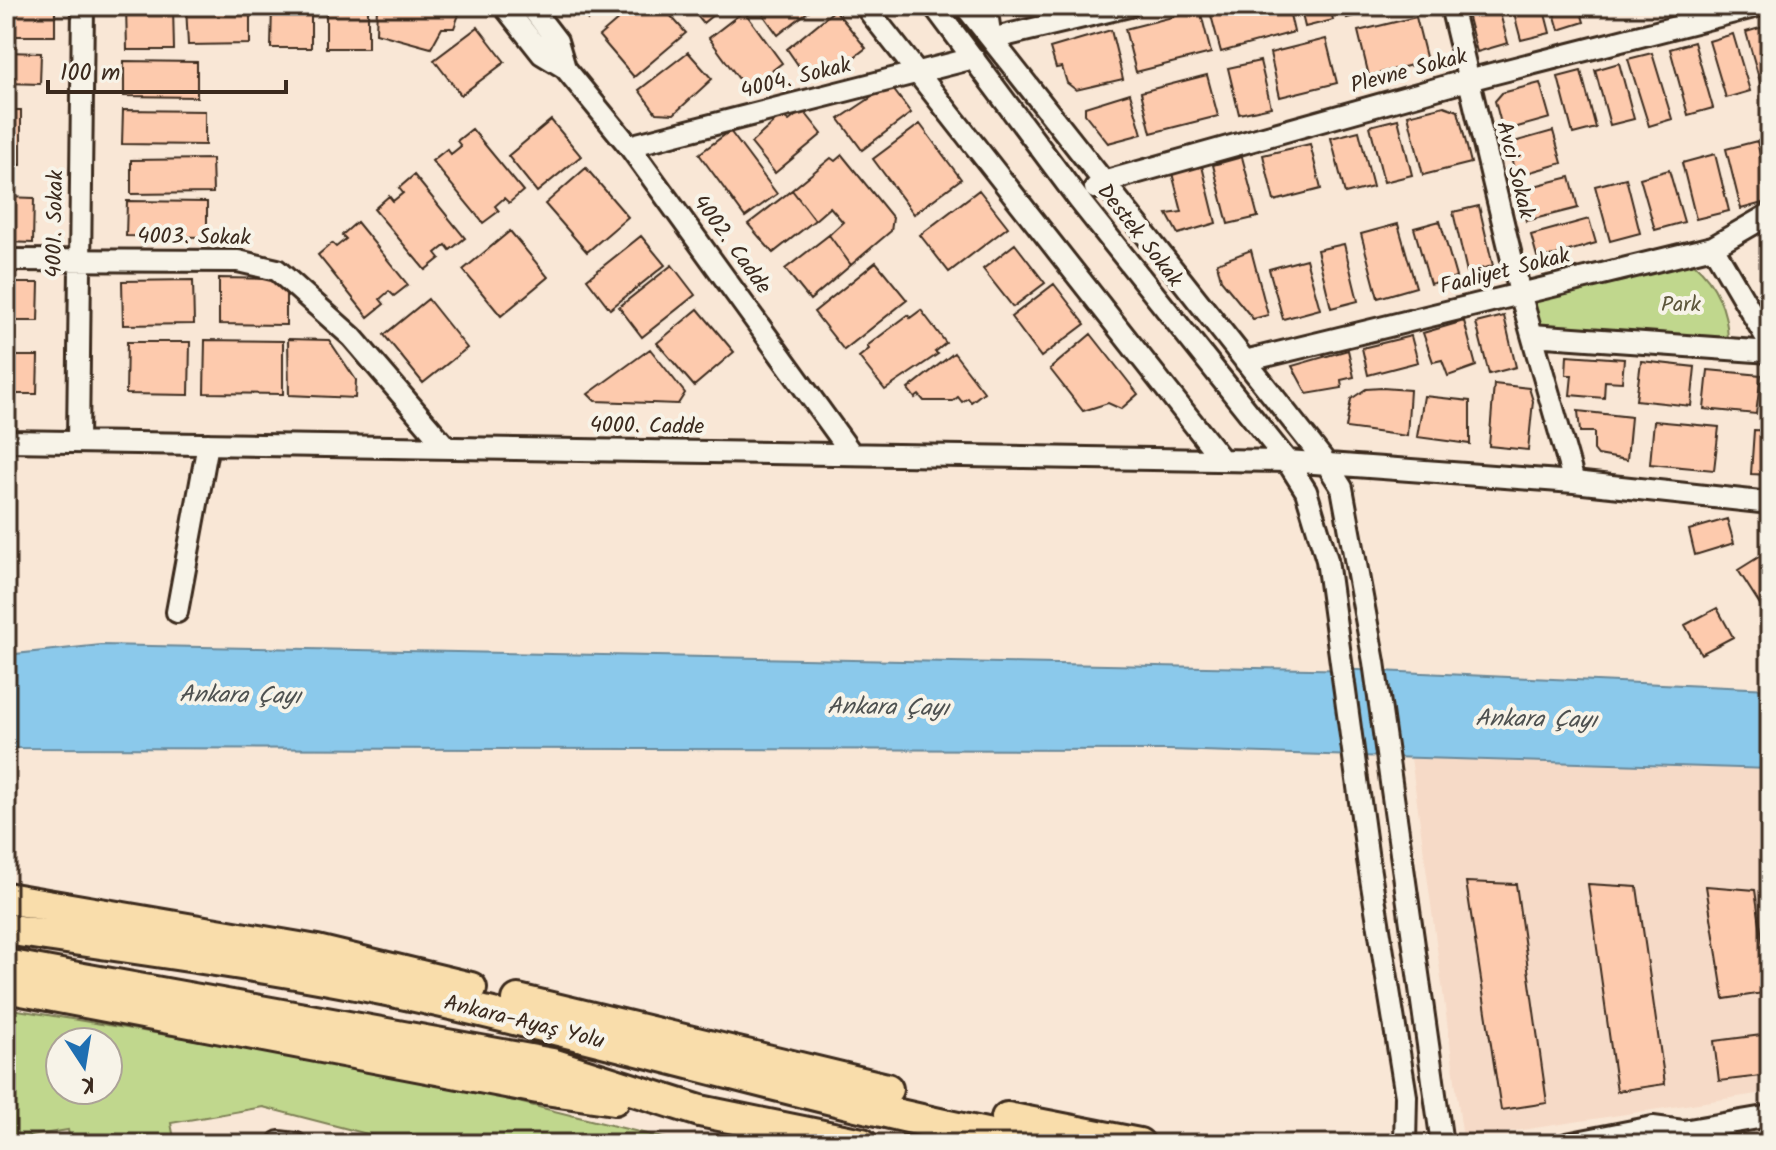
<svg xmlns="http://www.w3.org/2000/svg" width="1776" height="1150" viewBox="0 0 1776 1150" font-family="Kalam,sans-serif">
<rect width="100%" height="100%" fill="#f9e7d6"/>
<filter id="ink" filterUnits="userSpaceOnUse"><feTurbulence type="fractalNoise" baseFrequency=".0125" numOctaves="2"/><feDisplacementMap in="SourceGraphic" scale="16" xChannelSelector="R" yChannelSelector="G"/><feConvolveMatrix kernelMatrix="1 2 1 2 8 2 1 2 1" color-interpolation-filters="sRGB"/></filter>
<g filter="url(#ink)">
<path fill="#f6dac7" d="M1411,758L1770,769V1092L1463,1139Z"/>
<path fill="#c0d78d" stroke="#7e8056" stroke-width="2" fill-rule="evenodd" d="M1694,264C1716,283 1727,310 1728,338L1706,345L1530,327L1522,293Z
M6,1008L418,1077L687,1144H406L263,1107L171,1123L175,1144H71L68,1130L6,1140ZM60,1042H108V1090H60Z"/>
<path fill="#8bc9eb" stroke="#6b8999" stroke-width="2" d="M101,645L1359,670L1770,689V769L1168,750L6,748V655Z"/>
<path fill="#fdcaad" stroke="#3b2a1e" stroke-width="2" d="M11,6H55V36H11Z
M126,6H173L174,50H127Z
M186,6H250V44L188,45Z
M272,6H311V48H271Z
M326,6H368V48H326Z
M377,6H449L461,9L454,28H442L431,48L376,33Z
M576,6H604L588,20Z
M634,6H662L686,33L634,77L599,36Z
M689,6H724L703,23Z
M757,6H815L778,35Z
M1011,6H1053L1014,16Z
M1216,6H1288L1294,32L1221,52L1209,8Z
M1300,6H1330L1333,20L1305,27Z
M1344,6H1375L1376,10L1347,18Z
M1480,6H1498L1508,43L1477,52L1466,10Z
M1512,6H1543L1550,33L1521,40Z
M1552,6H1579L1584,22L1559,30Z
M835,10L866,48L853,58L803,72L787,49Z
M1200,10L1211,53L1136,72L1125,29Z
M744,11L782,63L747,90L709,38Z
M1416,17L1427,61L1369,76L1358,31Z
M1770,25V86L1762,89L1746,32Z
M478,27L505,62L461,95L434,60Z
M1111,30L1123,79L1076,90L1067,83L1062,67L1056,68L1050,48Z
M1733,34L1750,91L1726,98L1709,41Z
M1326,39L1337,83L1280,97L1270,53Z
M1694,42L1713,108L1688,115L1670,49Z
M6,52L41,53L40,84L6,83Z
M688,52L712,79L674,114L656,113L639,90Z
M1652,53L1672,119L1649,126L1628,59Z
M124,61L197,62V97L124,96Z
M1260,61L1271,107L1239,114L1228,68Z
M1619,63L1634,119L1610,125L1595,70Z
M1581,71L1596,128L1573,134L1558,77Z
M1207,75L1218,116L1151,133L1141,92Z
M1540,83L1550,118L1503,131L1495,101L1502,93Z
M890,85L911,113L862,150L839,119Z
M1130,93L1142,134L1108,143L1085,114V107Z
M1444,106L1458,111L1471,163L1423,175L1408,115Z
M6,110H21V165H6Z
M123,110L205,111V145L122,144Z
M803,110L822,134L775,173L751,143L782,115L789,121Z
M1398,119L1412,175L1384,182L1370,126Z
M551,120L581,156L537,192L508,156Z
M920,124L961,179L914,214L873,159Z
M472,129L523,191L509,203L504,198L495,206L499,211L483,223L432,161L447,149L451,154L461,146L457,141Z
M730,131L777,194L745,217L699,154Z
M1359,131L1373,187L1345,194L1331,138Z
M1553,131L1562,163L1516,176L1507,144Z
M1757,141L1770,201L1741,209L1726,149Z
M1310,144L1321,189L1274,201L1263,155Z
M1715,154L1729,211L1696,219L1682,163Z
M842,155L893,218L891,231L851,265L829,235L843,222L830,207L815,220L792,190L831,158L835,161Z
M1242,157L1258,217L1228,224L1213,165Z
M212,159L213,193L131,194V160Z
M1202,166L1216,223L1178,234L1167,214L1182,212L1172,173Z
M586,168L628,217L587,252L545,204Z
M1669,170L1684,222L1655,230L1640,178Z
M414,175L465,238L450,250L446,245L436,253L440,258L425,270L374,209L389,196L393,201L403,193L399,188Z
M1570,177L1578,208L1526,221L1518,190Z
M1626,178L1640,233L1610,241L1595,186Z
M792,190L815,220L773,253L748,224Z
M979,190L1008,227L949,272L920,235Z
M6,197L34,198L33,243L6,242Z
M127,201L207,202V237L126,236Z
M1479,206L1493,266L1467,272L1453,212Z
M1589,219L1596,243L1538,260L1531,235Z
M1440,221L1456,277L1430,284L1414,228Z
M357,222L408,285L394,296L389,291L380,299L384,304L368,317L318,255L332,243L336,247L346,239L342,235Z
M1398,224L1416,287L1378,298L1361,234Z
M510,231L548,277L501,316L463,270Z
M829,235L851,265L810,300L785,269Z
M641,236L665,265L610,309L587,279Z
M1015,244L1045,283L1013,307L983,269Z
M1344,244L1358,301L1331,308L1317,250Z
M1251,250L1268,315L1253,319L1221,280L1217,263Z
M1306,259L1320,309L1283,319L1269,269Z
M876,262L907,300L844,350L814,312Z
M672,265L695,295L642,337L619,307Z
M219,278L275,279L286,291V325L219,324Z
M193,280L194,324L123,325L122,281Z
M6,283H39L38,321H6Z
M1054,284L1085,324L1041,357L1011,317Z
M428,299L467,348L423,383L384,335Z
M698,309L734,352L694,386L657,343Z
M921,310L946,343L935,352L938,354L885,390L859,357L869,349L867,346L908,315L910,318Z
M1504,316L1516,367L1489,374L1476,323Z
M1464,321L1476,366L1448,376L1442,360L1433,362L1423,333Z
M1091,334L1138,394L1121,409L1108,403L1083,411L1050,369Z
M1411,336L1418,362L1368,375L1362,348Z
M288,339L329,340L356,380L355,398L289,395Z
M205,340L283,341V394L204,393Z
M127,342H190L189,395L126,394Z
M650,349L685,393L678,404L595,401L588,394Z
M1348,350L1354,377L1341,380L1342,388L1307,394L1292,366Z
M954,353L984,392L971,402L968,398L962,402L958,397L953,401H924L919,395L915,398L908,389Z
M1567,355L1624,359L1622,382L1605,381L1604,398L1570,395L1572,375H1566Z
M6,356H38L37,394H6Z
M1641,361L1695,367L1691,406L1636,400Z
M1708,370L1761,375L1756,414L1704,409Z
M1494,384L1529,388L1533,401L1528,450L1489,446Z
M1382,388L1410,390L1407,436L1346,428L1351,399L1366,389Z
M1424,396L1470,401V444L1417,437Z
M1578,411L1631,417L1627,460L1598,455L1594,450V432H1580Z
M1654,421L1719,427L1714,470L1650,464Z
M1754,430L1770,431V475L1751,474Z
M1727,519L1734,543L1695,555L1689,530Z
M1770,550V620L1738,570Z
M1717,608L1733,637L1701,654L1685,625Z
M1466,882L1516,884L1547,1103L1501,1110Z
M1588,884L1637,887L1665,1084L1617,1091Z
M1706,886L1755,890L1770,992L1724,999Z
M1770,1034V1075L1719,1081L1714,1041Z"/>
<g fill="none" stroke-linecap="round" stroke-linejoin="round">
<defs>
<path id="minor" d="M504,6L542,54L565,68L629,146L852,454
M530,6L557,41L565,68
M865,6L1222,460
M934,6L1079,200L1287,461L1306,491L1327,560L1368,860L1406,1096L1405,1144
M965,6L1326,463L1342,488L1374,662L1442,1144
M986,6L991,39L1129,6
M1451,6L1520,293L1574,482
M629,146L974,58
M1095,188L1103,182L1468,80L1758,6
M1713,247L1770,344
M6,260L238,261L277,270L352,337L447,448
M1532,335L1770,352
M1245,361L1713,247L1770,214
M6,441L1287,461L1574,482L1770,503
M78,442L83,6
M177,612L208,444
M279,1142L296,1144
M1567,1144L1653,1127L1683,1131
M1660,1144L1683,1131L1770,1116"/>
<path id="highway" d="M6,898L317,951L471,988
M6,929C151,951 298,969 442,1002C640,1047 836,1106 1036,1144
M6,965L552,1064L700,1111L862,1144
M6,987L538,1088L614,1099
M518,1000L887,1089
M1007,1118L1139,1144"/>
</defs>
<use href="#minor" stroke="#3b2a1e" stroke-width="26"/>
<use href="#highway" stroke="#3b2a1e" stroke-width="36"/>
<use href="#minor" stroke="#f7f3e8" stroke-width="20"/>
<use href="#highway" stroke="#f9ddab" stroke-width="30"/>
</g>
</g>
<g text-anchor="middle" dominant-baseline="central" stroke-width="8" stroke-linejoin="round" paint-order="stroke">
<g font-size="22" fill="#3b2a1e" stroke="#f7f3e8">
<text transform="translate(1409 72) rotate(-15)">Plevne Sokak</text>
<text transform="translate(796 79) rotate(-14)">4004. Sokak</text>
<text transform="translate(1514 170) rotate(76)">Avci Sokak</text>
<text transform="translate(56 224) rotate(-89)">4001. Sokak</text>
<text transform="translate(1139 236) rotate(52)">Destek Sokak</text>
<text transform="translate(194 238) rotate(1)">4003. Sokak</text>
<text transform="translate(731 245) rotate(54)">4002. Cadde</text>
<text transform="translate(1505 272) rotate(-14)">Faaliyet Sokak</text>
<text transform="translate(647 427) rotate(1)">4000. Cadde</text>
<text transform="translate(524 1023) rotate(14)">Ankara-Ayaş Yolu</text>
</g>
<g font-size="22" fill="#5c553a" stroke="#f7f3e8">
<text x="1681" y="305">Park</text>
</g>
<g font-size="24" font-style="italic" fill="#4f5251" stroke="#f7f3e8">
<text transform="translate(240 696) rotate(1)">Ankara Çayı</text>
<text transform="translate(888 708) rotate(1)">Ankara Çayı</text>
<text transform="translate(1536 720) rotate(1)">Ankara Çayı</text>
</g>
</g>
<rect width="1776" height="1150" fill="none" stroke="#f7f3e8" stroke-width="32"/>
<rect x="16" y="16" width="1744" height="1118" fill="none" stroke="#3b2a1e" stroke-width="3" filter="url(#ink)"/>
<g transform="translate(84 1066) rotate(168)"><circle r="38" fill="#f7f3e8" stroke="#aca397" stroke-width="2"/>
<path d="M0-6L14 30L0 20L-14 30Z" fill="#1f6fb2"/>
<text y="-12" font-size="22" font-weight="bold" text-anchor="middle" fill="#3b2a1e">K</text>
</g>
<path d="M48 80v12h238v-12" fill="none" stroke="#3b2a1e" stroke-width="4"/>
<text x="60" y="80" font-size="24" fill="#3b2a1e" stroke="#f7f3e8" stroke-width="6" paint-order="stroke">100 m</text>
</svg>
